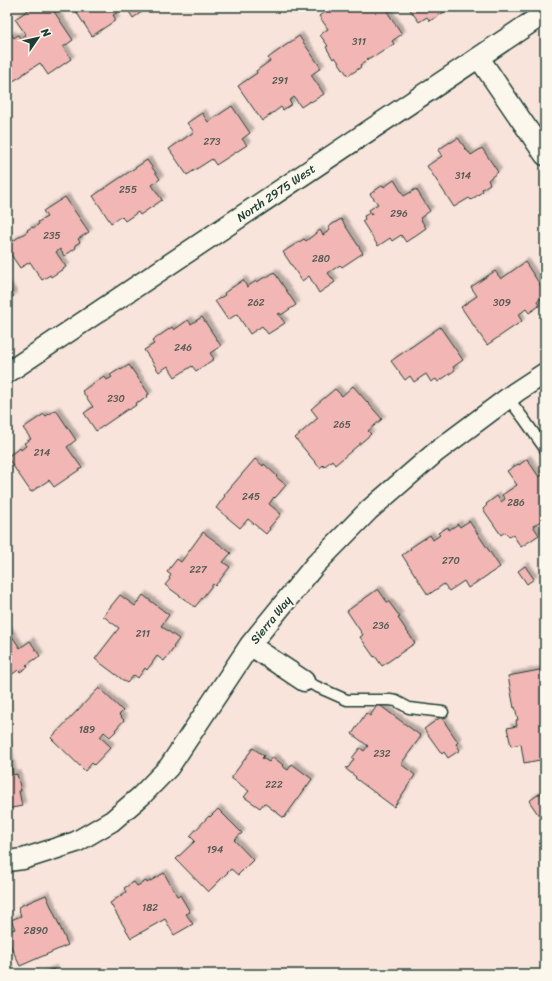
<svg xmlns="http://www.w3.org/2000/svg" width="552" height="981" viewBox="0 0 552 981" font-family="Sriracha,sans-serif">
<defs>
<filter id="shadow"><feDropShadow dx="3.5" dy="-3.5" stdDeviation="1" flood-color="#0004"/></filter>
</defs>
<rect width="100%" height="100%" fill="#f8e4db"/>
<filter id="ink" filterUnits="userSpaceOnUse"><feTurbulence type="fractalNoise" baseFrequency=".025" numOctaves="2"/><feDisplacementMap in="SourceGraphic" scale="8" xChannelSelector="R" yChannelSelector="G"/><feConvolveMatrix kernelMatrix="1 2 1 2 8 2 1 2 1" color-interpolation-filters="sRGB"/></filter>
<g filter="url(#ink)">
<path fill="#f2b6b4" stroke="#1f3d34" filter="url(#shadow)" d="M33,7H37V8L39,7H51L73,40L63,47L71,59L48,75L40,63L23,74V75L10,83L7,78V38L12,35L14,38L18,35L20,38L26,35L15,19Z
M73,7H149L133,18L126,7L113,15L116,20L92,36Z
M332,7H338L339,9L342,7H384L402,34L392,41L394,44L374,57L373,56L367,59L368,60L360,65L361,67L348,76L335,57L333,59L326,47L328,46L320,35L328,29L319,16Z
M408,7H448L449,9L430,21L427,17L419,22Z
M299,36L321,68L311,75L324,94L311,102L310,101L301,107L294,97L289,101L292,104L283,110L281,107L262,121L238,86L257,73L256,71L270,61L268,58Z
M232,106L250,133L242,139L247,145L216,165L212,159L187,175L169,149L194,132L187,123L202,113L208,122Z
M458,138L468,152H469L471,155L482,148L498,172L488,180L490,184L482,189L483,191L471,200L469,198L454,207L427,166L442,156L438,150L450,142V143Z
M147,160L160,179L152,185L162,200L140,215L138,212L125,221L122,217L121,218L120,217L111,223L93,196Z
M394,180L404,196L416,189L430,211L420,218L426,228L406,242L401,235L392,241L390,238L378,246L362,221L365,219L364,216L366,215L369,213L371,215L372,214L369,210L378,204L370,194L383,185L384,187Z
M65,197L89,232L78,239L80,242L75,245L76,248L64,256L60,249L56,252L66,267L51,277L50,275L42,280L30,262L20,268L7,249V245L28,231L27,230L32,227L33,228L39,224L38,222L47,217L43,211Z
M341,219L363,253L342,267L340,265L328,273L335,282L319,293L309,276L302,281L283,252L304,239L306,241L320,230L323,235L330,230L328,227Z
M525,262L545,292V296L537,301L539,306L529,313L526,309L518,315L522,321L487,345L461,307L477,296L471,287L495,271L501,279Z
M274,272L296,305L281,315L280,313L278,314L285,323L268,334L262,326L250,334L237,314L228,320L215,301L225,295L224,293L243,280L247,287L256,281L257,282L265,277L266,278Z
M7,285L14,296L7,300Z
M202,317L221,346L210,353L214,359L196,371L192,366L175,377L168,366L159,372L144,350L154,344L152,341L172,327L174,330L188,320L191,324Z
M440,327L463,360L453,367L455,370L438,382L436,379L431,382L426,374L414,382L410,376L405,380L391,361Z
M129,365L149,394L147,395L148,396L140,402L139,401L135,404L136,405L129,410L128,409L96,431L84,413L93,407L82,391L104,376L107,380L112,377L110,375L120,369L121,370Z
M353,386L382,419L368,431L371,434L335,465L332,460L324,467L323,465L320,468L295,438L318,418L311,409L335,389L342,396Z
M56,410L76,440L67,447L82,468L54,487L49,480L31,492L7,457L20,448L21,450L26,446L24,443L31,439L23,428L44,414L46,416Z
M255,459L263,466L264,464L277,476L276,477L286,485L275,498L274,497L269,504L281,514L269,528L270,529L266,534L248,519L240,528L216,508L225,496L224,495Z
M527,459L539,477L545,473V518L533,526L539,535L521,547L513,535L509,537L505,532L501,535L483,509L487,505L486,504L497,496L501,502L505,499L502,495L517,485L507,471L518,464L519,465Z
M469,521L500,567L468,588L464,581L449,591L444,584L428,595L402,555L411,549L410,548L430,535L433,540L440,535L438,533L448,527L449,530L458,524L460,527Z
M203,532L231,553L223,562L230,567L215,586L213,584L195,607L165,585L170,579L169,578L171,575L167,572L177,559L181,562Z
M525,566L534,579L527,584L518,571Z
M378,589L387,602H389L400,617L398,618L415,643L382,666L375,656L374,657L360,637L363,635L347,611Z
M120,595L135,606L143,595L169,615L161,626L179,639L173,647L174,648L164,661L157,656L147,670L145,668L138,678L134,675L127,683L95,659L119,628L103,616Z
M7,629L20,648L30,641L40,656L26,665L28,667L20,672L18,670L7,678Z
M545,669V759L524,763L521,744L511,746L507,728L517,726L516,720H518L515,707L514,708L508,676Z
M99,688L123,711L119,715L124,720L115,730L116,731L110,737L104,732L100,737L111,747L94,765L92,763L85,771L51,738Z
M378,704L421,736L401,764L415,775L394,807L355,778L356,777L346,769L347,767L348,768L354,759L352,758L360,748L364,751L368,746L352,734L366,713L370,716Z
M441,717L458,742L456,744L460,750L448,758L444,752L442,754L424,729Z
M7,744L13,775L17,774L21,791H19L22,806L7,809Z
M253,748L264,756L262,758L269,762L273,757L283,765L282,766L288,770L292,764L312,779L284,818L264,803L260,808L244,797L249,791L231,778Z
M545,790V822L544,823L529,801Z
M218,809L242,833L234,840L253,860L238,875L231,869L208,892L176,859L195,841L190,836L209,816L210,817Z
M164,873L177,896L180,895L190,912L186,914L193,924L174,935L165,919L131,938L110,903L126,892L124,888L134,882L137,886L146,881L147,883Z
M46,895L68,945L20,966L7,938V932L15,929L11,920L21,916L18,907Z
M53,969L55,974H41Z"/>
<g fill="none" stroke-linecap="round" stroke-linejoin="round">
<defs>
<path id="service" d="M508,398L524,419L545,449
M304,681L347,700H390L396,701L409,708L443,712"/>
<path id="minor" d="M479,58L545,155
M7,373L545,13
M250,645L304,681
M7,861L23,859L76,842L112,821L141,796L169,767L250,645L315,565L369,510L436,452L516,392L545,373"/>
</defs>
<use href="#service" stroke="#1f3d34" stroke-width="13"/>
<use href="#minor" stroke="#1f3d34" stroke-width="23"/>
<use href="#service" stroke="#fbf7ec" stroke-width="10"/>
<use href="#minor" stroke="#fbf7ec" stroke-width="20"/>
</g>
</g>
<g text-anchor="middle" dominant-baseline="central" stroke-width="4" stroke-linejoin="round" paint-order="stroke">
<g font-size="10" fill="#545b54">
<text x="359" y="42">311</text>
<text x="280" y="81">291</text>
<text x="212" y="142">273</text>
<text x="463" y="176">314</text>
<text x="128" y="190">255</text>
<text x="399" y="214">296</text>
<text x="52" y="236">235</text>
<text x="321" y="259">280</text>
<text x="256" y="303">262</text>
<text x="502" y="303">309</text>
<text x="183" y="348">246</text>
<text x="116" y="399">230</text>
<text x="342" y="425">265</text>
<text x="42" y="453">214</text>
<text x="251" y="497">245</text>
<text x="516" y="503">286</text>
<text x="451" y="561">270</text>
<text x="198" y="570">227</text>
<text x="381" y="626">236</text>
<text x="143" y="634">211</text>
<text x="87" y="730">189</text>
<text x="382" y="754">232</text>
<text x="274" y="785">222</text>
<text x="215" y="850">194</text>
<text x="150" y="908">182</text>
<text x="36" y="931">2890</text>
</g>
<g font-size="12" fill="#1f3d34" stroke="#fbf7ec">
<text transform="translate(276 193) rotate(-34)">North 2975 West</text>
<text transform="translate(271 620) rotate(-51)">Sierra Way</text>
</g>
</g>
<rect width="552" height="981" fill="none" stroke="#fbf7ec" stroke-width="24"/>
<rect x="12" y="12" width="528" height="957" fill="none" stroke="#1f3d34" stroke-width="1.5" filter="url(#ink)"/>
<g transform="translate(38 38) rotate(56)" stroke="#fbf7ec" stroke-width="3" paint-order="stroke">
<path d="M0-3L7 15L0 10L-7 15Z" fill="#1f3d34"/>
<text y="-6" font-size="11" font-weight="bold" text-anchor="middle" fill="#1f3d34">N</text>
</g>
</svg>
